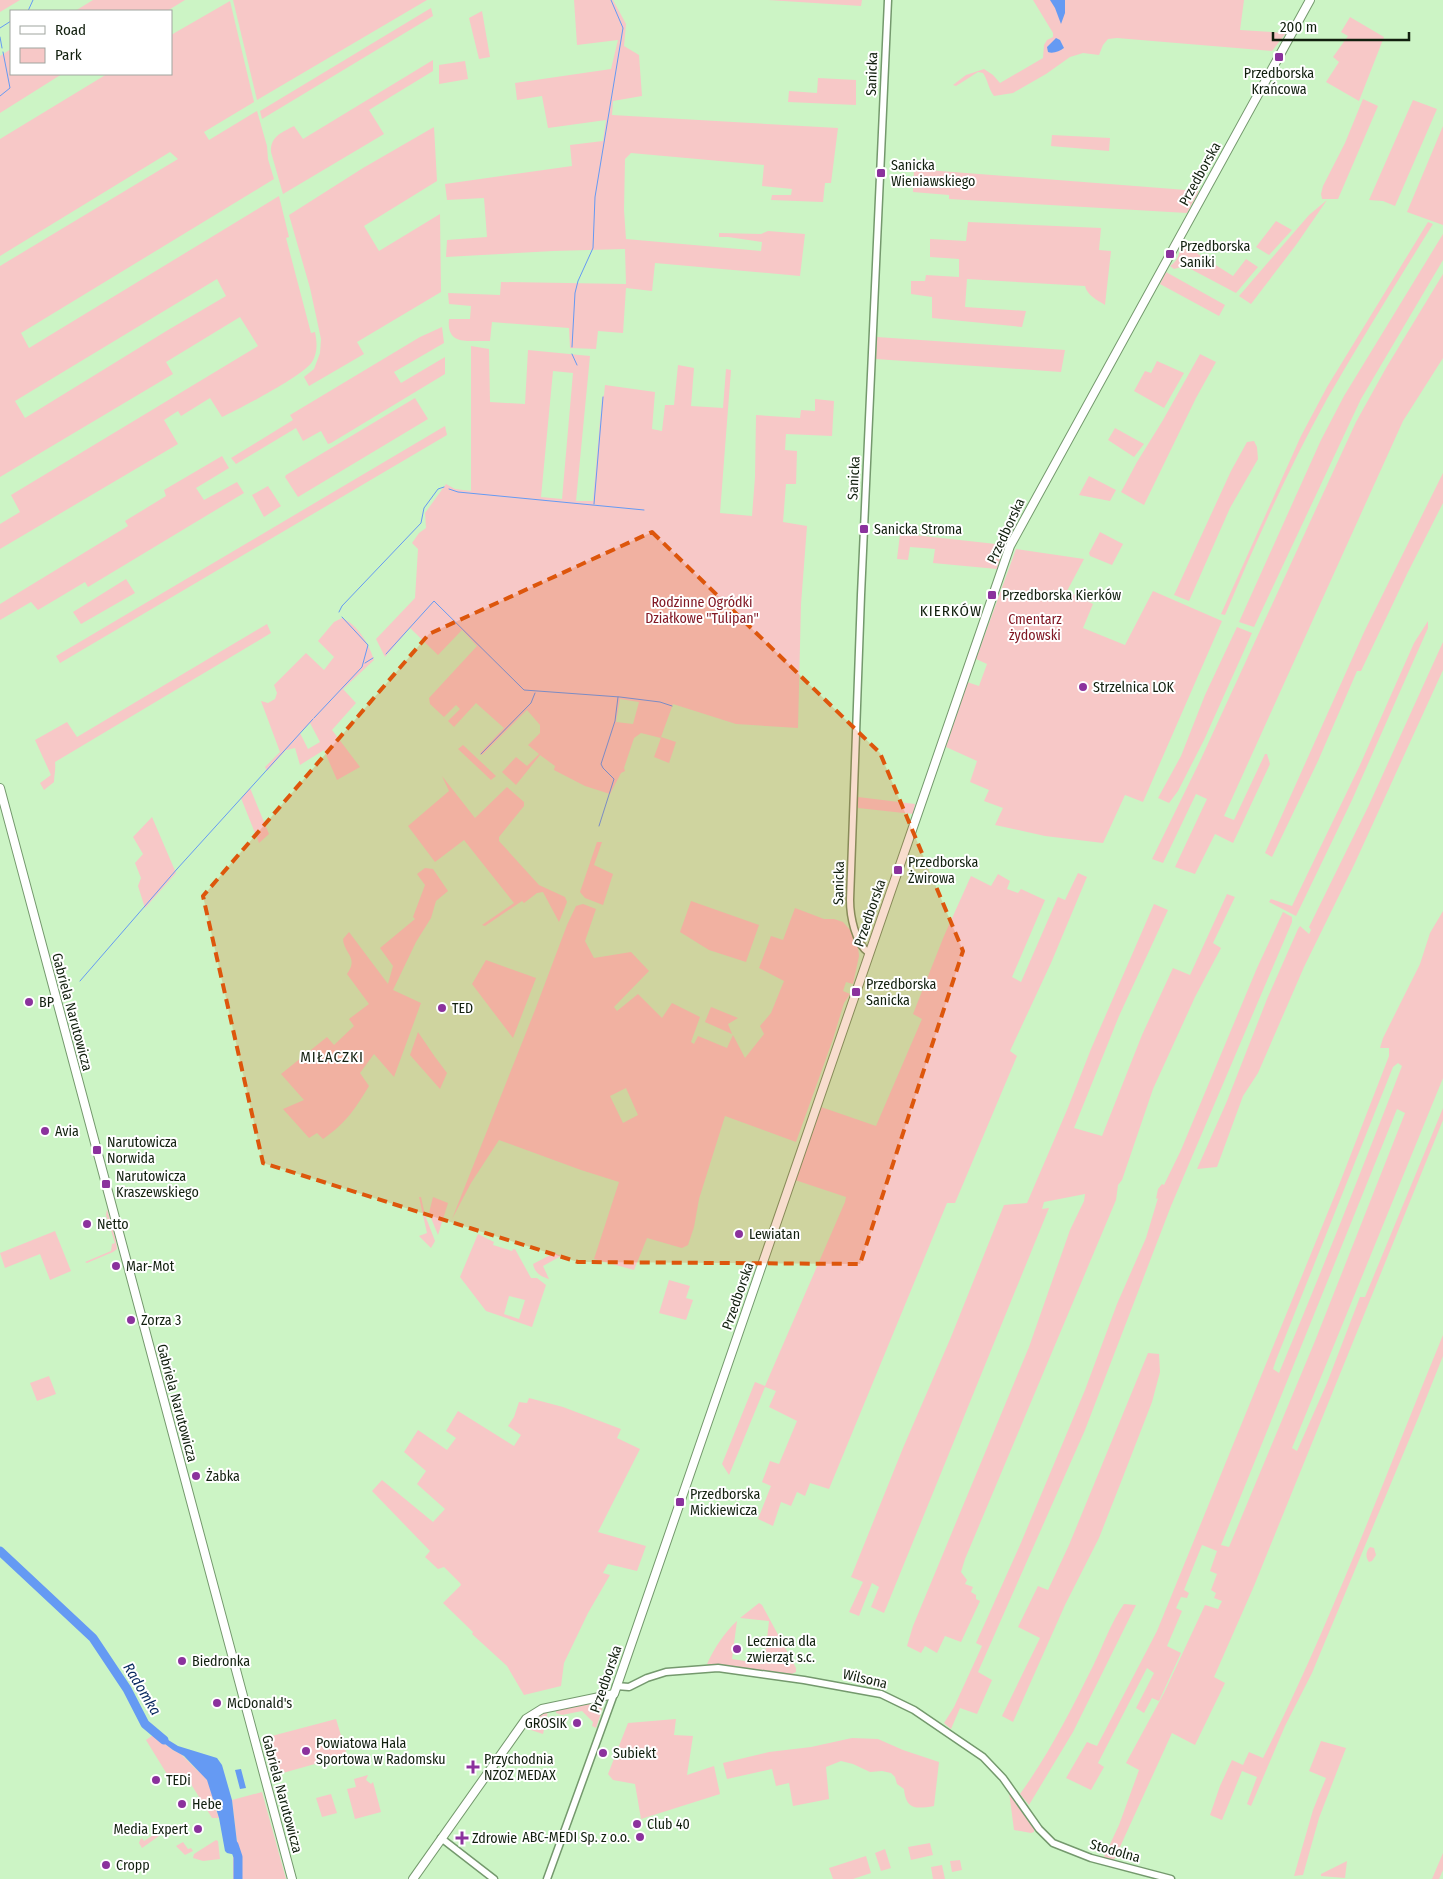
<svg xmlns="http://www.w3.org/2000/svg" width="1443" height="1879" viewBox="0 0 1443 1879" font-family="'Fira Sans Condensed',sans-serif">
<rect width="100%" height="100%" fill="#ccf4c5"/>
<path fill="#f7c8c7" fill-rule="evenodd" d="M0,0H20L0,12Z
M93,0H185L167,11H75Z
M233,0H427L257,100Z
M574,0H613L626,24L624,46L639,55L642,96L613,101L612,115L838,128L831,183H825L823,202L771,200L772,195H791L792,189L762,186L764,165L631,153L625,159L624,210L626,239L761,251L762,242L728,237H719V233L761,234L768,231L805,234L800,276L655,263L652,291L626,288L623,333L598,331L596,349L570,348L569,328L492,322L490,341C470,340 446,347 449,319H470L471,306L449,304L448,293L500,295L501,282L626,284L625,249L553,251L446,257L447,240L487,237L484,198L447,200L445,184L572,166L570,145L603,141L606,120L548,128L542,96L517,100L515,83L611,69L618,40L577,45Z
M768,0H862L861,6Z
M1033,0H1244L1240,30L1286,33L1272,51L1117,38L1108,39L1103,45L1099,55L1083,53L1070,57L1046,74L1013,93L994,96C988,88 988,80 983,73L978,72L956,86L953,85L966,75L984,69L993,75L1000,83L1043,58L1044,45L1047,40L1053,37V33Z
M230,1L254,102L204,132L209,140L257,111L267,146L268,159L274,179L21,333L29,348L279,196L289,237L286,238L311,333L315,332C317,342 318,353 312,362C303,376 239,409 222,417L210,398L181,416L178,411L164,420L178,444L0,549V524L20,512L11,495L258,346L240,317L166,362L173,374L0,477V266L178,159L170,152L0,256V139L107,74H171V35ZM217,279L226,296L168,330L25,418L15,401Z
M431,8L433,16L262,119L260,111Z
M482,11L490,57L479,59L469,18Z
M1350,17L1384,37L1359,101L1326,82L1339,62L1333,57L1348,36L1341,32Z
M11,49V74H62L0,113V56Z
M433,60V71L369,110L384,134L283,194L271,152C270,136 283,132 294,126L303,139Z
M465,61L468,79L439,84V65Z
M818,78L856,80V105L788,102L789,91L817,93Z
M1363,99L1378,106L1338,199H1322L1321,194L1323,186L1345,143Z
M1413,100L1437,109L1395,206L1383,201L1369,200Z
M1443,126V225L1407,212Z
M434,127L437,181L364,226L379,251L440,214L441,292L357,342L364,354L309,386L304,377L314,369L320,353L321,339L310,288L289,215L363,168Z
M1052,135L1110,138L1109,151L1051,146Z
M914,169L1199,191L1187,213L949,199V195L913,192Z
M1327,200L1296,245L1251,304L1239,296L1309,215Z
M1276,221L1292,230L1269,255L1256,247Z
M968,222L1101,228L1099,250L1111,251L1105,305C1097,300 1087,295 1085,286L967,279L965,307L1026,311L1022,327L932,318V297L911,294V281H925L926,275L959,277V259L930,257V239L966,241Z
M1428,222L1433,224C1397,282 1361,340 1327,399C1288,469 1256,542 1225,615L1221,614L1301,436L1327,387Z
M1443,234V260L1361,399L1254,627L1239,622L1321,440L1344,396Z
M1181,243L1233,276L1246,259L1258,267L1236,293L1185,266L1174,269L1170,266C1178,261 1180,253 1181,243Z
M1166,272L1225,305L1219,316L1160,284Z
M1443,274V358L1403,421L1224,816L1234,820L1265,754H1267L1270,764L1233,843L1215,834L1195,874L1175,867L1207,799L1196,794L1163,863L1152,859L1200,761L1356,422L1386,368Z
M442,327L444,343L394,372L401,383L445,357V374L331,443L328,444L321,431L303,441L296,428L236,464L231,458L293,420L290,415L420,337Z
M877,337L1065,350L1061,372L876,359Z
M471,346L489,349L490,402L525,404L528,350L590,356L576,501H593L602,398L604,395L605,385L655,392L652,429L662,431L665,405H674L678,365L694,368L691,406L723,408L726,369L731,370L720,513L752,516L755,477L756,415L800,418L801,410L815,411V399L834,401L832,436L786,434L785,450L797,451L796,484H786L783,522L807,526L801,604L798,728L736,724L673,704L661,737L676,742L669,763L654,757L661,738L641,733L634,738L624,768L625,771L621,773L610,794L585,786L554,770L555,766L540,755L516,785L502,772L516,757L527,766L539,754L528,745L540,733V725L527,710L482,755L480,753L504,728L476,703L454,727L448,721L460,709L456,705L444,717L430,704L429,698L477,646L462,630L438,655L410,628L385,657L376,639L415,598L418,549L412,543L419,533L426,528L425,513L446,484L455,489L471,491ZM553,371L573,373L562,499L541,497ZM620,699L639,702L633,724L616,722Z
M1200,354L1216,362L1196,398L1144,505L1121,492L1137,462L1163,420Z
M1157,361L1184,373L1164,408L1134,391L1145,371L1151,373Z
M415,398L428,419L298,497L285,477L286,475Z
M445,426L447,435L60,663L56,656Z
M1115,428L1144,444L1134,457L1108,440Z
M1254,441L1257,447L1258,459L1230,508L1189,601L1174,595L1231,471L1247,442Z
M222,456L229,468L196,488L204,500L237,482L244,493L88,587L85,582L38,610L31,602L0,620V604L128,526L125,521L166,496L164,490Z
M1443,473V503L1407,574L1361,671H1357L1318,761L1272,857L1265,853L1365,630Z
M1089,476L1116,490L1110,501L1079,495Z
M268,486L281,506L264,517L252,495Z
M1100,532L1123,544L1112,565L1090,556L1089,553Z
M900,534L914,535L1005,545L997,569L933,563L935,549L910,547L908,560L897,559Z
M1016,549L1084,559L1067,591L1093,604L1083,628L1125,645L1153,591L1222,621L1143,802L1125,795L1103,843L1045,836L995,825L1003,808L984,801L989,790L970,782L977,761L946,747L967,682L979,686L987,664L976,659Z
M126,579L135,593L81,624L73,612Z
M342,618C358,625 369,644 374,660L343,689L356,703L332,730L360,767L337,780L324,750L300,765L295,748L286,750L267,771L265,767L280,752L261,701L268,703L275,699L277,693L274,685L306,653L324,670L334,657L318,641L334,622ZM310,723L320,742L308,749L300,733Z
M1428,621V628L1352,800L1296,916L1269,902L1271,899L1292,906L1360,765L1414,643Z
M267,624L271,633L55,762C56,770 54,775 54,782L44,790L40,783L51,775L35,740L67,722L77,737Z
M1237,627L1252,633L1204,740L1178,791L1169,803L1158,798L1181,756L1205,695Z
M1443,642V670L1438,681L1354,865L1304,967L1258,1073L1243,1096L1217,1167L1197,1169L1227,1101L1267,999L1298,929L1300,926L1309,934L1311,930L1309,927L1368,807Z
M463,745L496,776L491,780L458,749Z
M442,776L475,818L507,787L524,802V806L499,837V841L539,885L565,897L567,902L559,922L543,892L537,893L524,903L522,901L485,926L482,925L514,903L464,840L435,862L408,826L449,791Z
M250,788L269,834L259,843L241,798Z
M858,797L915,804L913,814L858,808Z
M152,817L176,873L145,908L138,886L141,878L135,863L143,854L133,837Z
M597,842H602L594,865L613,874L603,905L585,898L580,892Z
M425,868L433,869L448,891L436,901L431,918L416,942L393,990L421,1003L394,1077L374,1054L360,1073L369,1086C355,1109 346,1123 323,1139L317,1133L309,1138L283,1109L304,1100L281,1074L327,1037L334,1045L354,1026L349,1019L369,1004L347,974C359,957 344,954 343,939L349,932L388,984L393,966L380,948L415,919L413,917L425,885L417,874Z
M1078,873L1087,877L1051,963L1010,1051L1017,1056L955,1203H947L829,1489L810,1483L805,1496L797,1492L791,1506L781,1502L773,1526L758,1519L771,1486L762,1482L770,1461L779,1464L797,1421L769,1407L776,1391L765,1387L729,1475L722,1464L755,1382L765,1386L845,1202L846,1197L795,1180L821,1107L876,1126L922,1019L913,1014L944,936L971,876L991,886L998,874L1010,881L1007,889L1018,893L1021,889L1045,900L1012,977L1021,982L1058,897L1065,900Z
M1227,894L1235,897L1213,943L1221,948L1195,997L1153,1089L1122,1180L1118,1185L1116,1200L965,1559L961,1572L967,1580L965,1584L973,1587L971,1592L976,1595V1599L980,1601L961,1642L945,1636L937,1653L925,1646L921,1653L907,1646L913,1626L1029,1347L1070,1230L1084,1201L1085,1194L1044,1202L1042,1209L1049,1208L884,1613L871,1607L879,1587L872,1583L859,1616L849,1612L863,1582L851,1577L903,1448L951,1337L1004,1205L1027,1203L1067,1110L1091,1049L1154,904L1168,910L1119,1016L1074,1128L1102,1136L1142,1035L1173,968L1190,975Z
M691,901L759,925L746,962L709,950L680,932Z
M583,904L596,909L585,941L594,958L631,952L649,971L614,1007L617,1011L638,994L662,1018L672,1003L700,1017L691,1042L694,1044L698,1036L727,1048L733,1035L745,1058L764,1034L760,1026L771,1013L784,981L759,968L771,936L783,940L795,908L824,919H834L843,922L850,930L858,947L859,956L853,984L846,982L843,991L850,994L844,1003L833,1039L796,1142L725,1116L699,1199L694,1227L688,1245L682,1248L647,1238L634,1270L594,1259L619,1182L581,1170L499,1140L471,1183L452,1219L535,1010L567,925L576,906ZM626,1088L638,1115L623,1123L610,1096Z
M1443,911V1078L1292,1448L1297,1451L1327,1383L1360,1297H1365L1443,1108V1120L1254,1586L1214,1677L1225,1683L1195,1745L1172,1733L1114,1860L1104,1857L1119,1825L1139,1770L1126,1763L1164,1693L1205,1605L1218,1609L1222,1601L1214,1598L1216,1593L1211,1590L1217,1574L1210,1571L1217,1551L1202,1545L1184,1590L1189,1593L1187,1598L1181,1597L1176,1608L1182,1611L1167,1646L1181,1653L1159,1701L1152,1698L1144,1713L1136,1708L1154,1673L1147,1668L1098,1763L1104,1767L1091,1790L1066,1778L1087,1742L1097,1746L1157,1631L1339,1185L1389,1056V1048H1380L1383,1038L1420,964L1430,933ZM1398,1063L1402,1066C1362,1169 1322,1271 1279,1373L1273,1369L1276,1360L1393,1067ZM1397,1109L1405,1113L1315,1341L1229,1547L1221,1545Z
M1283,912L1292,917V922L1171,1206L1085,1430L978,1672L992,1680L977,1714L960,1708L951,1729L944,1723L954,1707L982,1646L976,1643L1020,1545L1085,1390L1117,1304L1146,1238L1158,1198L1156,1199L1158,1189L1162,1184L1164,1185L1181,1150L1257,968Z
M486,960L536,978L513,1038L472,984Z
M711,1007L738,1018L728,1024L732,1034L705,1022Z
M418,1032L435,1057L447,1073L440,1089L410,1055Z
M419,1197H421L425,1215L435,1241L431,1248L419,1236L427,1233Z
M433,1197L448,1203L438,1235L429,1213Z
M107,1209L116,1241L117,1249L113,1252L87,1263L85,1262L111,1251L112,1244L115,1243L106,1215Z
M55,1231L71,1271L50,1280L40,1254L5,1268L0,1253Z
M478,1234L494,1242L493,1245L512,1251L513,1249H515L531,1278H537L546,1285L532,1327L486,1311L460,1277ZM509,1296L525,1300L519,1319L504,1314Z
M554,1253L561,1256L543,1266L549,1279C540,1276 535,1273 533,1264Z
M669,1280L690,1286L686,1298L693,1300L686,1320L659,1313Z
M1443,1335V1356L1419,1416L1312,1673L1285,1726L1251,1806L1247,1804L1257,1777L1242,1771L1222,1820L1210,1815L1220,1786L1232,1760L1243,1765L1249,1752L1263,1758C1332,1621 1385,1476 1443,1335Z
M1148,1353L1159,1354L1160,1372L1152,1402L1121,1482L1099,1538L1065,1605L1013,1722L1002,1716L1040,1638L1018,1627L1038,1586L1048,1590L1069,1545Z
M49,1376L56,1394L37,1401L30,1383Z
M529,1398L563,1407L621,1429L617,1438L640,1449L598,1532L646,1546L637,1571L608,1564L603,1573L610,1575L588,1613L564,1663L561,1686L524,1695L507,1666L472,1634L473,1632L443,1603L461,1585L460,1583L444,1567L438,1569L425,1557L430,1551L372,1491L382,1480L433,1522L445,1509L417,1484L426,1471L404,1452L418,1430L447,1450L456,1438L446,1431L458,1411L514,1446L521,1435L508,1426L514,1417L519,1402L527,1403Z
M1370,1547L1374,1548L1376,1555L1372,1561L1369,1562C1365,1557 1366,1551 1370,1547Z
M759,1603L762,1605L796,1668V1672L792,1674L707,1664C715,1647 724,1633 737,1621L732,1659L764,1664L769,1621L740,1618Z
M1124,1604L1136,1605L1073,1732L1029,1805L1020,1794C1049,1754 1071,1710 1093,1666C1103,1646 1111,1622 1124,1604Z
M600,1701L602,1710L596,1728L592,1726L593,1722L582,1711L562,1715L556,1713V1709Z
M548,1711L543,1734L525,1728L529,1720Z
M336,1719L347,1755L272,1776L264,1743L268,1737Z
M676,1719L674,1735L693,1736L687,1775L714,1766L720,1794L641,1819L635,1784L613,1780L608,1774L628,1723Z
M153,1735L173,1750L181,1754L198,1771L209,1777L214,1804L219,1818H212L186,1776L182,1778L179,1773L170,1779L146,1740Z
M852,1738L878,1739L903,1750L939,1762L934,1806C916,1809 906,1810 904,1789L897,1784L895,1777L891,1773L882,1771L870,1772L853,1764L841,1761L826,1767L829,1799L793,1806L789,1783L776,1786L772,1769L727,1779L723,1763L769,1752L811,1747Z
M1321,1741L1346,1748L1319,1818L1303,1875L1294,1876L1313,1810L1326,1778L1309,1771Z
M368,1775L366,1780L371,1784L373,1782L381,1812L355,1819L347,1789L356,1787L354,1779Z
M262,1792L286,1879H233V1854H236L238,1851L232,1800Z
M1009,1792L1034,1826V1832L1031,1833L1014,1830Z
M331,1794L337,1813L322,1817L316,1798Z
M155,1830H156L159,1836L142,1848L139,1843L140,1840L142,1838L144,1841L155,1834Z
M477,1831L489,1836L486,1843L474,1838Z
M216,1840L218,1841L220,1859L203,1861L193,1858L194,1854Z
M183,1842L188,1849L191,1848L193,1851L185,1855L176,1846Z
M930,1843L933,1855L911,1860L908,1847Z
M885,1849L891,1868L881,1871L875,1853Z
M1443,1853V1870L1439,1879H1432Z
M866,1856L871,1873L853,1879H833L829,1868Z
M960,1860L962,1870L952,1872L950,1861Z
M1347,1861L1345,1878L1321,1876V1874Z
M942,1865L945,1879H933L931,1867Z"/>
<path fill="#659af3" d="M1050,0H1065V13L1061,24L1055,8Z
M1056,38L1060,40L1064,48C1060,51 1053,54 1048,52L1047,47Z
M157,1733L178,1746L217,1758L222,1765L232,1800L238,1851L236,1855L227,1853L225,1851L219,1818L207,1780L184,1756L173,1750L153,1735Z
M241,1769L246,1788L240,1789L235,1770Z"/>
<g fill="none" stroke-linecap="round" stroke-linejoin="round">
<path stroke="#659af3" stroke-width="1" d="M28,11L33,0
M0,28L11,21
M0,37L2,48
M0,96L10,88L3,52
M572,347L575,293L578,281L593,248L595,197L623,28L611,0
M572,354L577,365
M449,489L458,492L644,510
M594,504L603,397
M339,612L342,606L421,523L424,508L438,489L444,487
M386,654L434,601L524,690L620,697L660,702L672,706
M365,663L373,658
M314,718L362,667L368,645L342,617
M481,754L531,703L535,693
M599,826L614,779L603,768L601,764L615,721L618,697
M80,981L177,869L313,719"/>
<path stroke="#659af3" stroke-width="9" d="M0,1551L93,1638L127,1689L145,1724L164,1740
M234,1845L238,1857V1879"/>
<defs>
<path id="minor" d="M869,953C855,944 850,915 850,900L861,595L888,0
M616,1686L629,1687L647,1678L666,1672L718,1668L804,1680L881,1694L914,1710L983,1757L1003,1778L1039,1829L1053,1843L1091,1858L1171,1879
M441,1838L494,1879
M547,1879L614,1694"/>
<path id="major" d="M0,788L292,1879
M413,1879L526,1719L542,1709L614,1694L1010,546L1310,0"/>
</defs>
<use href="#minor" stroke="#74996d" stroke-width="9"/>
<use href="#major" stroke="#74996d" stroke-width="10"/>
<use href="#minor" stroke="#fff" stroke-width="6"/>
<use href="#major" stroke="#fff" stroke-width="8"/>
</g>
<path fill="#dd560c" fill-opacity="0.2" stroke="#dd560c" stroke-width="4" stroke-dasharray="10 6" stroke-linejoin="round" d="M652,532L880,753L963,951L860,1264L578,1262L263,1163L203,896L429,634Z"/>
<g fill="#8b329d" stroke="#fff" stroke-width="2">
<rect x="1274" y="52" width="10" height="10" rx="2.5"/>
<rect x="876" y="168" width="10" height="10" rx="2.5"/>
<rect x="1165" y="249" width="10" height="10" rx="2.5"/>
<rect x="859" y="524" width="10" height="10" rx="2.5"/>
<rect x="987" y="590" width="10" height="10" rx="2.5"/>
<circle cx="1083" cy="687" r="5"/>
<rect x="893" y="865" width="10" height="10" rx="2.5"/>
<rect x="851" y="987" width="10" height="10" rx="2.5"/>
<circle cx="29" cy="1002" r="5"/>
<circle cx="442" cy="1008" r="5"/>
<circle cx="45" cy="1131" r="5"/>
<rect x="92" y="1145" width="10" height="10" rx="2.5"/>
<rect x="101" y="1179" width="10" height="10" rx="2.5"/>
<circle cx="87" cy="1224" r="5"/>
<circle cx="739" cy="1234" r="5"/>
<circle cx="116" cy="1266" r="5"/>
<circle cx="131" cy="1320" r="5"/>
<circle cx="196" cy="1476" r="5"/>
<rect x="675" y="1497" width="10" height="10" rx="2.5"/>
<circle cx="737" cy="1649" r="5"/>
<circle cx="182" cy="1661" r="5"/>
<circle cx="217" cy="1703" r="5"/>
<circle cx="577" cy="1723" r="5"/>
<circle cx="306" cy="1751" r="5"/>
<circle cx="603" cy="1753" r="5"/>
<path d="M470.5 1759.5h5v5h5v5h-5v5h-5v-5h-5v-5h5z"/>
<circle cx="156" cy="1780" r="5"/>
<circle cx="182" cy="1804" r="5"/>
<circle cx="637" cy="1824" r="5"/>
<circle cx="198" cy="1829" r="5"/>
<circle cx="640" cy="1837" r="5"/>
<path d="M459.5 1830.5h5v5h5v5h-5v5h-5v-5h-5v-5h5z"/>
<circle cx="106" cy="1865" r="5"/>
</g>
<g text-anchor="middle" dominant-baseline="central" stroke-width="4" stroke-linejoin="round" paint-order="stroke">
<g font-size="14" fill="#111f0e" stroke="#fff" text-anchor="start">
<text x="1279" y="73" text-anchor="middle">Przedborska<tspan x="1279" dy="16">Krańcowa</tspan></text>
<text x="891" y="165">Sanicka<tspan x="891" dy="16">Wieniawskiego</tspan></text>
<text x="1180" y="246">Przedborska<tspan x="1180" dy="16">Saniki</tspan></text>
<text x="874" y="529">Sanicka Stroma</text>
<text x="1002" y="595">Przedborska Kierków</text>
<text x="1093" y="687">Strzelnica LOK</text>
<text x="908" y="862">Przedborska<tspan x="908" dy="16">Żwirowa</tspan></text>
<text x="866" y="984">Przedborska<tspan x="866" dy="16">Sanicka</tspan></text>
<text x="39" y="1002">BP</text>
<text x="452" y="1008">TED</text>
<text x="55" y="1131">Avia</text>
<text x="107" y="1142">Narutowicza<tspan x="107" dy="16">Norwida</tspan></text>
<text x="116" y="1176">Narutowicza<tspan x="116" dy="16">Kraszewskiego</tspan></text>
<text x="97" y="1224">Netto</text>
<text x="749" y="1234">Lewiatan</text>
<text x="126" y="1266">Mar-Mot</text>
<text x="141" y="1320">Zorza 3</text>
<text x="206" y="1476">Żabka</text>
<text x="690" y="1494">Przedborska<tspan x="690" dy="16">Mickiewicza</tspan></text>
<text x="747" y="1641">Lecznica dla<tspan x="747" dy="16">zwierząt s.c.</tspan></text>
<text x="192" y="1661">Biedronka</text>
<text x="227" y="1703">McDonald's</text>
<text x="567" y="1723" text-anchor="end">GROSIK</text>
<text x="316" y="1743">Powiatowa Hala<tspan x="316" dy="16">Sportowa w Radomsku</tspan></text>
<text x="613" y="1753">Subiekt</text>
<text x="484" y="1759">Przychodnia<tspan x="484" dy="16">NZOZ MEDAX</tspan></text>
<text x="166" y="1780">TEDi</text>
<text x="192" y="1804">Hebe</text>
<text x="647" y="1824">Club 40</text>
<text x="188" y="1829" text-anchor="end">Media Expert</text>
<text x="630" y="1837" text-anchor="end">ABC-MEDI Sp. z o.o.</text>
<text x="472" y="1838">Zdrowie</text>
<text x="116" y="1865">Cropp</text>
</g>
<g font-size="14" fill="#111f0e" stroke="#fff">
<text transform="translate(872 74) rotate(-88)">Sanicka</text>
<text transform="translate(1200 174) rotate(-61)">Przedborska</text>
<text transform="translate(854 478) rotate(-87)">Sanicka</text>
<text transform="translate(1006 531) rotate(-65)">Przedborska</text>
<text transform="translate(839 883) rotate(-89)">Sanicka</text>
<text transform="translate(870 913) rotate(-71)">Przedborska</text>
<text transform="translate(72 1012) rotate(75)">Gabriela Narutowicza</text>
<text transform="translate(738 1296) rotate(-71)">Przedborska</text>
<text transform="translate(177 1403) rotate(75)">Gabriela Narutowicza</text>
<text transform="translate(606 1679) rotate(-71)">Przedborska</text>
<text transform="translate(865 1679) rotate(13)">Wilsona</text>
<text transform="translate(282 1794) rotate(75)">Gabriela Narutowicza</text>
<text transform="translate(1115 1851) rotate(16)">Stodolna</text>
</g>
<g font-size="14" fill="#811824" stroke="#fff">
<text x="702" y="602">Rodzinne Ogródki<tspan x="702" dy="16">Działkowe "Tulipan"</tspan></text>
<text x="1035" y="619">Cmentarz<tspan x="1035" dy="16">żydowski</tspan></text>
</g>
<g font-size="15" letter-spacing="1" fill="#111f0e" stroke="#fff">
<text x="951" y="611">KIERKÓW</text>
<text x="332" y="1057">MIŁACZKI</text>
</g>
<g font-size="15" font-style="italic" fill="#09295f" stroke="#fff">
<text transform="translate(142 1689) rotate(59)">Radomka</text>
</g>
</g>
<rect x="10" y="10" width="162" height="65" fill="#ffffff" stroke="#a0a59f"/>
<rect x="20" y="26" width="25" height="8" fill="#ffffff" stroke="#a0a59f"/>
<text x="55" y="35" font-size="15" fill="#111f0e">Road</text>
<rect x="20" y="48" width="25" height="15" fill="#f7c8c7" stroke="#a0a59f"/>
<text x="55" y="60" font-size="15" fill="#111f0e">Park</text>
<path d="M1273 32v8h136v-8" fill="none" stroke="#111f0e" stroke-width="2.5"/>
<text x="1280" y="32" font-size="15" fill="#111f0e" stroke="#ffffff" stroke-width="4" paint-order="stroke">200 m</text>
</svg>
